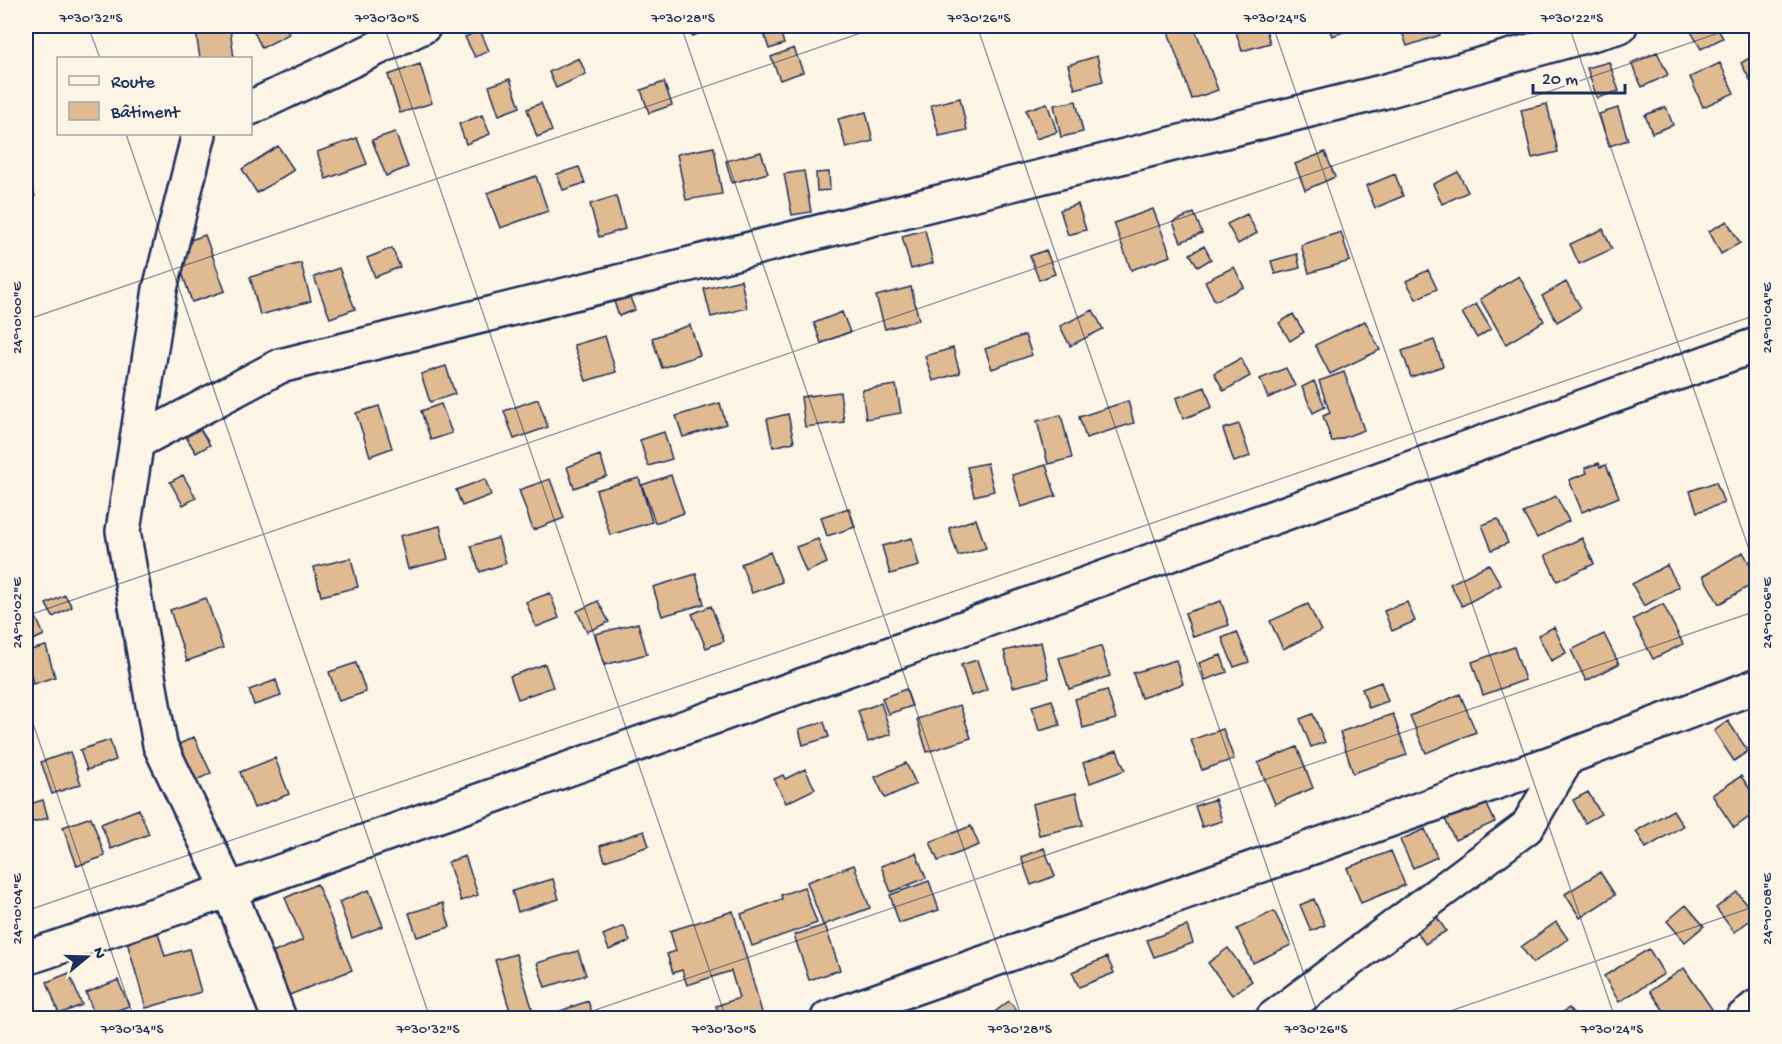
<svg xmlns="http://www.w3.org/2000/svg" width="1782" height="1044" viewBox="0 0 1782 1044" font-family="'Gochi Hand',sans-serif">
<rect width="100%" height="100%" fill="#fcf5e5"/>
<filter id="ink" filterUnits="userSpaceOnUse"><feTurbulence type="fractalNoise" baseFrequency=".0167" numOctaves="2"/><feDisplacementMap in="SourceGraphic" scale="12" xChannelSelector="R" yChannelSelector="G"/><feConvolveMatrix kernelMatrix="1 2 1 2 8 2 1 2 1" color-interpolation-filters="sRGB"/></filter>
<g filter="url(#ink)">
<path fill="#e0ba91" stroke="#1b2f5e" stroke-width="1.5" d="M251,26H285L289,34L262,48Z
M688,26H723L692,36Z
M779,26L784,44L769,49L763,30Z
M1166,26H1194L1218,90L1192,99Z
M1234,26H1265L1270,43L1242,51Z
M1328,26H1360L1332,36Z
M1400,26H1436L1440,35L1407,46Z
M1688,26H1716L1723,38L1701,49Z
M230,29L234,58H200L196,33Z
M480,30L489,51L475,57L465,37Z
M794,48L803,72L780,80L771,57Z
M1657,52L1668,75L1642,87L1631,63Z
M1756,54V88L1755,89L1741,63Z
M1097,56L1103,81L1075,89L1068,65Z
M579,58L586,74L556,88L549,72Z
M1609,62L1619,91L1597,98L1587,68Z
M1720,63L1734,93L1703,107L1690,77Z
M420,64L432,103L400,113L388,75Z
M510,79L520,107L499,115L489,86Z
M664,82L672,105L649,113L641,90Z
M960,98L967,130L939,136L931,105Z
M1076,101L1083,132L1061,137L1054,105Z
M541,103L552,131L537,137L527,109Z
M1047,103L1057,132L1036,139L1026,110Z
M1547,104L1558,152L1532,158L1521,110Z
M1666,107L1673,125L1652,133L1645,115Z
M1618,108L1628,140L1609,146L1599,114Z
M866,112L873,141L846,148L838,119Z
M482,115L490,134L466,144L459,124Z
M395,132L408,167L386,176L372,140Z
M357,138L367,164L326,179L317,152Z
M278,146L294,170L257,193L242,169Z
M714,147L722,194L686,200L677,154Z
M761,152L768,173L732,183L726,161Z
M1325,152L1335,177L1305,190L1295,164Z
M26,166L35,196L26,199Z
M579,167L585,183L563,190L557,174Z
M804,171L811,212L792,215L784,174Z
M829,172L830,190L817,191L816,173Z
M1458,172L1468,192L1442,204L1433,184Z
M1395,174L1403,196L1375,208L1366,186Z
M536,176L548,211L500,228L487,193Z
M616,196L625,229L599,237L590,204Z
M1078,204L1086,230L1068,235L1060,210Z
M1153,209L1171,256L1131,270L1114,223Z
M1194,213L1202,233L1181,242L1173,222Z
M1247,214L1257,233L1238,244L1227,224Z
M1727,221L1740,243L1721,254L1709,231Z
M1603,229L1612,249L1579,264L1570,244Z
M925,230L933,263L911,269L902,236Z
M1341,232L1350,261L1309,273L1301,245Z
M205,235L225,291L192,302L173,246Z
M1204,246L1211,259L1198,267L1190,254Z
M392,248L400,267L375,277L367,258Z
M1046,250L1055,274L1039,280L1030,256Z
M1297,254L1300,268L1275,274L1271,261Z
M301,263L311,301L260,315L250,277Z
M1234,267L1244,287L1215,301L1205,281Z
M339,268L355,309L330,318L314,277Z
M1428,270L1437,289L1416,299L1406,281Z
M1519,276L1544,321L1506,344L1480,299Z
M741,280L747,308L711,317L704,289Z
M1566,282L1581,308L1557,322L1542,296Z
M625,285L635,310L619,316L610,290Z
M911,287L919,320L885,329L876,296Z
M1476,304L1491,329L1477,338L1462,313Z
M1093,310L1103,329L1070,346L1060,326Z
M842,312L850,332L821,343L814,323Z
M1293,314L1304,332L1290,341L1279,323Z
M1365,321L1380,350L1330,374L1315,345Z
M690,325L700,355L662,368L652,338Z
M1025,335L1032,355L992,369L985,349Z
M605,336L616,372L586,381L574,345Z
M1434,340L1443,366L1411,377L1402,351Z
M953,348L960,373L933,381L925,356Z
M1241,358L1250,376L1224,391L1214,373Z
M446,366L455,394L430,402L421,374Z
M1286,368L1295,386L1268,398L1260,379Z
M1344,372L1364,430L1332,442L1323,416L1330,413L1319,381Z
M1314,381L1325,407L1313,413L1302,387Z
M896,385L901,413L866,419L862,390Z
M1205,387L1212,407L1183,419L1176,398Z
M840,392L844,422L805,427L801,397Z
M538,399L548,427L514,439L504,411Z
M1128,401L1134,423L1086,438L1079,417Z
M1756,402V422L1749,405Z
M720,403L726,424L683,437L676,416Z
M441,404L452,433L431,440L421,411Z
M379,406L392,448L370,456L356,413Z
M788,414L794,442L773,447L767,419Z
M1061,415L1072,458L1048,464L1037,421Z
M1239,424L1250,456L1234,462L1223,429Z
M200,429L210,445L196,453L186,437Z
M664,432L672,459L648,466L640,440Z
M600,455L607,476L574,488L567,467Z
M987,463L994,491L974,496L967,467Z
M1599,463L1600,467L1606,465L1619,497L1582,512L1569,480L1587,473L1585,468Z
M1046,465L1056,496L1021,507L1012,475Z
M183,475L196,498L183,505L170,482Z
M671,475L684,513L655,523L642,485Z
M639,478L652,522L610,535L596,490Z
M485,479L491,495L462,506L456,490Z
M550,479L564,518L533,530L519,490Z
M1716,482L1724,503L1697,512L1690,491Z
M1556,496L1569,521L1537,538L1523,513Z
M849,508L855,527L827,536L821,517Z
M976,519L986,548L958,556L949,528Z
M1498,519L1508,543L1492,550L1482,525Z
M440,526L448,559L408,569L400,536Z
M498,538L506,563L480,572L471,546Z
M912,538L919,566L890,574L882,546Z
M1582,538L1594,564L1557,581L1545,555Z
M818,539L827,563L806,572L796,547Z
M770,552L782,582L752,593L741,564Z
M1743,552L1756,575V582L1719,604L1703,576Z
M351,558L358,587L321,596L314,567Z
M1489,564L1501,585L1462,606L1450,584Z
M1667,565L1679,587L1644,606L1632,584Z
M696,574L704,604L662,616L653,587Z
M550,593L559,618L536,627L526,602Z
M65,595L72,607L53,617L46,604Z
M206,598L223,648L187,661L170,610Z
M598,601L609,622L587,632L577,611Z
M1221,601L1229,625L1193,637L1185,613Z
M1407,602L1415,621L1392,631L1384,611Z
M1308,604L1321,631L1283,649L1270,621Z
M1663,604L1683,644L1653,659L1633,619Z
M711,606L724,641L706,648L692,614Z
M33,611L44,635L26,643V614Z
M638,623L647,654L604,665L595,634Z
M1554,627L1566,653L1551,661L1538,635Z
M1237,632L1249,662L1234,667L1222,638Z
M1604,634L1619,664L1586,681L1571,650Z
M1041,642L1049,678L1013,687L1004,651Z
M46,646L55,677L33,684L26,651Z
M1101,646L1110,676L1069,689L1059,658Z
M1514,647L1525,680L1483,695L1472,662Z
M1221,655L1227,672L1205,680L1199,663Z
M977,660L987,690L971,696L961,665Z
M1176,660L1183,684L1141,698L1133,673Z
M356,663L366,692L339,701L329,672Z
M545,664L553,687L518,699L510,676Z
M276,680L281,696L254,705L249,690Z
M1381,682L1388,701L1369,708L1362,689Z
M906,689L912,706L888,714L882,698Z
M1107,690L1116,719L1083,728L1075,699Z
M1460,694L1476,732L1426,753L1410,716Z
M1052,700L1060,725L1039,731L1032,706Z
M881,703L891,734L868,742L858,711Z
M960,705L971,738L927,752L917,719Z
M1313,714L1325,742L1311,747L1300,719Z
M1393,714L1407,755L1353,773L1340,732Z
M1728,721L1748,751L1734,761L1714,731Z
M824,722L829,737L803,745L799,729Z
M1223,729L1234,759L1202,770L1191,740Z
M194,737L211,773L185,786L167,750Z
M110,740L116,760L87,770L80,750Z
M1297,747L1313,788L1275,804L1258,763Z
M1117,750L1125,770L1090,783L1083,763Z
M70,752L81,784L52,794L41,762Z
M275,758L289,794L254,808L240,772Z
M906,763L916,784L885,798L875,777Z
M805,769L815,789L786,803L774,779L783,775L785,779Z
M1741,776L1756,798V812L1734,828L1712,795Z
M1588,792L1601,814L1585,823L1573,800Z
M1076,793L1083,825L1039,835L1032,804Z
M1483,796L1495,822L1455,840L1443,815Z
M1215,799L1222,821L1202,827L1195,806Z
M43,800L48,818L29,823L26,805Z
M139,809L149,834L111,849L101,824Z
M1673,810L1683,826L1646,848L1636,831Z
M91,817L105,856L77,866L63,827Z
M971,826L979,845L938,861L930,842Z
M1425,829L1437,857L1413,868L1400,840Z
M644,831L649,846L605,861L600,846Z
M1044,848L1055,876L1031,885L1021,857Z
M1391,851L1405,885L1361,903L1347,868Z
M916,853L926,878L891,892L881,866Z
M465,856L478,895L461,901L448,862Z
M854,865L870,908L823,925L807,882Z
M1600,872L1615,895L1580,918L1565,894Z
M553,879L559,899L518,912L512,891Z
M929,881L939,910L899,923L890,895Z
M317,884L352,970L282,998L265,956L303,940L285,898Z
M804,887L817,923L752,946L741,914L782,899L781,895Z
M369,890L383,926L352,938L339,902Z
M1737,892L1756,916L1734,932L1716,908Z
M1314,899L1325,925L1311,931L1300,905Z
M443,903L450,927L417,937L409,913Z
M1686,905L1704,926L1685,942L1667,921Z
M1431,908L1446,931L1425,944L1410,921Z
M733,911L763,1016L755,1018H720L716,1006L739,998L731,971L687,985L682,970L673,973L667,954L676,951L670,931Z
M1274,911L1291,945L1253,963L1237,929Z
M1556,922L1568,939L1533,963L1521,947Z
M825,925L840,970L809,980L794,935Z
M624,926L630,941L609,950L603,935Z
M1187,926L1193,943L1154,957L1147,940Z
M158,933L165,956L189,949L201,992L146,1008L127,942Z
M1228,948L1252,981L1232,995L1208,963Z
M1649,949L1664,974L1619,1002L1604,976Z
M578,951L586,975L545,987L537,963Z
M516,954L535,1018H512L495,960Z
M1107,957L1114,973L1079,987L1072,972Z
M1684,968L1712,1009L1699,1018H1669L1650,991Z
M69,973L82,1005L59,1014L47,982Z
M118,980L129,1006L96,1018L86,993Z
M588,1001L594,1018H541Z
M1009,1001L1023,1018H987Z
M1569,1008L1577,1018H1554Z"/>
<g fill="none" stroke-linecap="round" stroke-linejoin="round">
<defs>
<path id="minor" d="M250,108L424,26
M199,134L160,289L123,531L160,745L229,890L279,1018
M137,442L280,366L1382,92L1620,26
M26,958L229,890L1756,345
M828,1018L1568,757L1756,686
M1273,1018L1527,827L1568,757
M1743,1018L1756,1007"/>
</defs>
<use href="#minor" stroke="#1b2f5e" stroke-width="38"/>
<use href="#minor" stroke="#fcf5e5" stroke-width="33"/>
</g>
</g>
<path fill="none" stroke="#1b2f5e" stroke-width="1.5" stroke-opacity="0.45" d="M88,26L100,58M384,26L726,1018M681,26L1022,1018M977,26L1319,1018M1273,26L1615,1018M1569,26L1756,570M126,134L430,1018M26,320L881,26M26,616L1739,26M26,703L134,1018M26,911L1756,315M572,1018L1756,611M1430,1018L1756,906"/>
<rect width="1782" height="1044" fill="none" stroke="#fcf5e5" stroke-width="66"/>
<rect x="57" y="57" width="195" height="78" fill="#fcf5e5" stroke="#a2a6af" stroke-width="1.5"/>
<rect x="69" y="76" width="30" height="9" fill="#fcf5e5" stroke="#a2a6af" stroke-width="1.5"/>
<text x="111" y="87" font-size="18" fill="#1b2f5e">Route</text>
<rect x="69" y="102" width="30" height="18" fill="#e0ba91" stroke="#a2a6af" stroke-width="1.5"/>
<text x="111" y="117" font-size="18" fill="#1b2f5e">Bâtiment</text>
<g transform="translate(87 957) rotate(71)" stroke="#fcf5e5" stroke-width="4.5" paint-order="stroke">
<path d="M0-4.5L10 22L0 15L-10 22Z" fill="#1b2f5e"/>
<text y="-9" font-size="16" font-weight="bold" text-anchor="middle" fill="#1b2f5e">N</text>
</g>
<path d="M1533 84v9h92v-9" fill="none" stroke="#1b2f5e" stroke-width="3"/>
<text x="1542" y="84" font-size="18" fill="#1b2f5e" stroke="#fcf5e5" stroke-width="4.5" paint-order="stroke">20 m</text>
<rect x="33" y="33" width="1716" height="978" fill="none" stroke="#1b2f5e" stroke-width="2"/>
<g font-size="15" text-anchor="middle" fill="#1b2f5e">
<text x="91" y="22">7°30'32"S</text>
<text x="387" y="22">7°30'30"S</text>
<text x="683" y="22">7°30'28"S</text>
<text x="979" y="22">7°30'26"S</text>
<text x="1275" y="22">7°30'24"S</text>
<text x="1572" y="22">7°30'22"S</text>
<text transform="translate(16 318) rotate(-90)" y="5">24°10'00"E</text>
<text transform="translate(1766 318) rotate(-90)" y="5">24°10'04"E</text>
<text transform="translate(16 613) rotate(-90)" y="5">24°10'02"E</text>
<text transform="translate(1766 613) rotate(-90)" y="5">24°10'06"E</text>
<text transform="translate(16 909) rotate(-90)" y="5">24°10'04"E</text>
<text transform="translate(1766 909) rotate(-90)" y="5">24°10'08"E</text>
<text x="132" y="1033">7°30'34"S</text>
<text x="428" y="1033">7°30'32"S</text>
<text x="724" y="1033">7°30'30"S</text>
<text x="1020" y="1033">7°30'28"S</text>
<text x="1316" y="1033">7°30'26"S</text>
<text x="1612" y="1033">7°30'24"S</text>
</g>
</svg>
